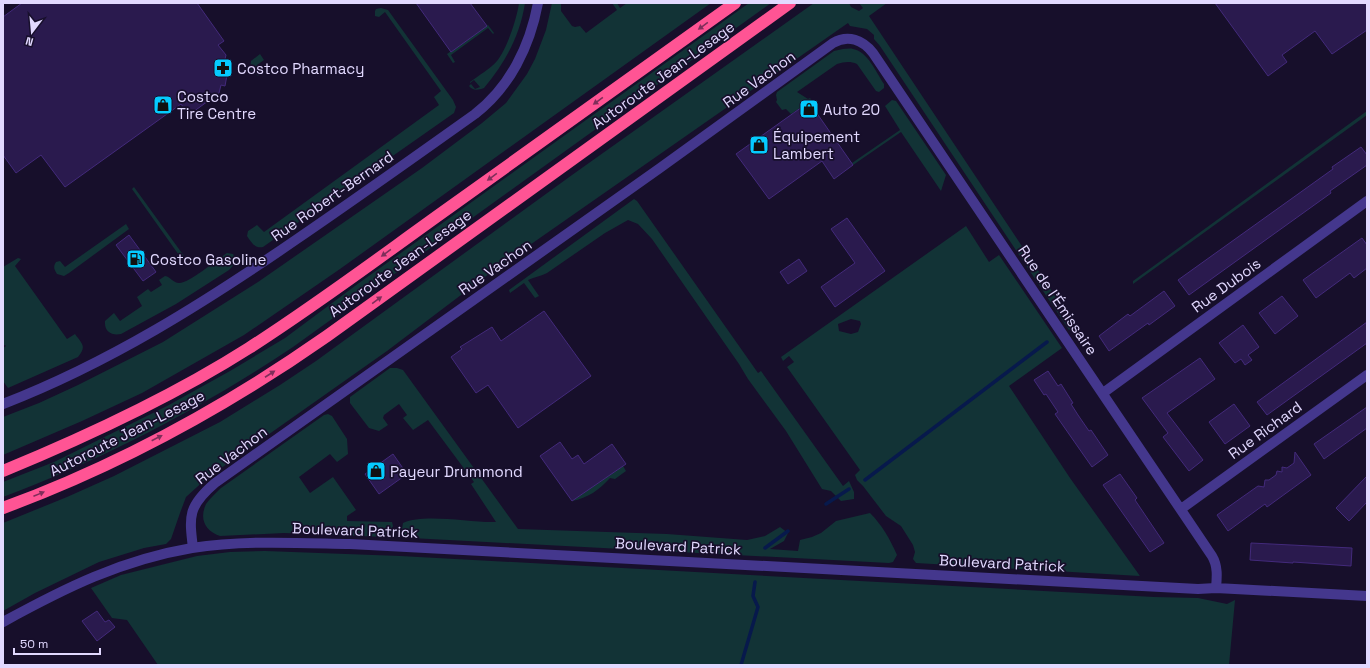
<svg xmlns="http://www.w3.org/2000/svg" width="1370" height="668" viewBox="0 0 1370 668" font-family="'Space Grotesk',sans-serif">
<rect width="100%" height="100%" fill="#170f2b"/>
<path fill="#123336" fill-rule="evenodd" d="M519,3H525C520,36 505,63 484,88C478,90 473,91 469,86L471,84L475,89L480,87L474,80L470,83V82C478,76 491,68 497,61C507,49 517,18 519,3Z
M552,3H561V11L572,26L575,27L580,26L586,33L617,10L612,3H617L620,8L627,3H711L340,269L244,335L142,393L82,421L3,455V417L39,403L78,385L163,342L258,282L422,168L482,123L506,103L527,74L535,59L546,30Z
M749,3H771L293,347C203,407 104,459 3,497V482L54,462L167,406L230,371L285,338L359,283Z
M814,3H849L851,7L859,11L863,8L859,3H887L869,16L1075,326L1069,330L880,46L874,39V35L867,29L850,26L848,23L494,270L387,351L207,478L186,497L180,513L171,539L166,544L144,548L99,562L35,593L3,611V523L67,497L114,476L220,422L280,385L316,361L572,175Z
M381,8L388,10L453,100L456,107L454,113L263,247C255,249 251,242 247,236L248,231L257,225L264,232L439,105L434,97L441,91L385,12L379,17L375,16V11L376,9Z
M488,25L494,33L493,34L488,28L451,55L455,62L453,63L447,54Z
M843,49C846,49 850,48 853,49C868,52 876,72 884,84V88L879,92L876,91L857,64C850,61 844,62 837,64L797,92L808,99L810,98L814,104L812,106L809,102L791,114L786,109L782,110L776,102L777,100L776,95L777,92L834,51Z
M260,54L264,60L257,65L261,72L258,76L253,71L250,70L251,61Z
M892,100L896,101L946,175L941,191L901,132L853,165L852,163L900,130L885,106Z
M1367,111V115L1133,284V281Z
M134,187L184,256L181,258L132,189Z
M634,199L637,201L758,373L761,371L843,486L849,481L854,492V499L841,501L831,491L822,489L786,431L748,379L739,364L652,239L638,224L628,220L605,233L547,273C541,276 535,277 528,280L539,296L535,298L524,283L510,293L509,290Z
M126,224L129,229L69,273L64,276L57,274C54,269 53,267 56,262L60,261L65,267Z
M966,226L989,262L999,255L1062,348L1009,386L1070,478L1140,576L916,563L913,559L915,552L913,545L901,526L886,516L863,486L857,480L855,475L860,470L787,367L794,362L789,356L783,361L781,357ZM851,319L860,321L861,324L858,332L851,334L839,331L838,324Z
M227,253L233,254C237,261 234,265 229,270L176,304L121,334C112,336 104,332 105,321L114,313L120,321L142,306L137,297L148,289L151,292L162,285L159,280L165,276C171,277 173,283 179,283C188,284 218,259 227,253Z
M18,258L21,259L15,266L67,339L75,334C82,344 87,346 78,357L8,388L3,381V348L6,346L5,345L3,346V267Z
M390,368H397L403,370L518,529L667,534L747,540L765,536L780,527L788,533L784,541L770,549L798,551L800,540L812,537L821,533L836,521L870,513C882,525 890,539 897,555L893,562L889,563L411,538L404,535L402,529L403,523C425,513 471,523 496,522L471,484L474,482L428,420L413,430L403,418L407,415L399,404L384,415L383,418L388,425L379,431L369,428L350,403V397Z
M328,414L332,416L347,439L348,454L337,462L330,454L299,477L310,493L333,477L356,510L347,516V521L392,522L393,526L388,535L385,537L284,533L220,536C205,531 199,519 206,504C210,498 216,493 221,488L324,415Z
M623,466L626,471L615,479L610,478C599,490 588,498 572,501Z
M265,551L400,556L1154,597L1198,598L1227,604L1235,600L1229,665H158L127,620L112,618L91,588L121,575L197,556L230,552Z"/>
<g fill="none" stroke-linecap="round" stroke-linejoin="round">
<path stroke="#07194c" stroke-width="3.5" d="M865,480L1047,342
M826,504L849,489
M765,548L788,531
M741,665L758,607L753,596L755,582"/>
</g>
<path fill="#2a1a4e" stroke="#432a7b" d="M22,3H197L224,41L218,45L226,55L224,63L229,64L225,86L221,85L219,93L189,115L181,104L65,187L41,155L16,173L3,155V17Z
M416,3H470L487,26L451,52Z
M1215,3H1367V30L1332,54L1315,31L1282,55L1287,62L1268,76Z
M809,102L853,165L834,179L822,161L769,199L736,154Z
M1361,147L1367,155V165L1330,191L1331,193L1189,295L1178,280L1333,169L1332,167Z
M847,218L885,271L835,307L821,287L855,263L831,229Z
M129,235L156,272L143,281L116,245Z
M1362,238L1367,245V268L1354,278L1350,273L1316,298L1303,280Z
M799,259L807,271L788,284L780,272Z
M1164,291L1175,306L1149,325L1148,323L1109,351L1099,336L1128,314L1130,316Z
M1282,296L1298,316L1275,334L1259,313Z
M544,311L591,376L518,428L488,385L476,393L451,357L462,349L460,347L492,327L501,341Z
M1367,322V343L1267,415L1257,402Z
M1243,325L1259,347L1248,355L1252,360L1245,365L1241,359L1235,363L1219,343Z
M1200,358L1215,379L1167,413L1203,460L1189,471L1163,437L1168,433L1142,398Z
M1048,371L1058,386L1061,384L1073,403L1071,404L1078,415L1089,431L1091,430L1108,455L1092,467L1055,414L1058,412L1046,394L1044,395L1034,380Z
M1234,404L1250,426L1225,444L1209,422Z
M1367,407V428L1324,459L1314,444Z
M560,442L572,459L578,455L584,464L612,444L626,464L572,501L540,456Z
M1295,452L1311,475L1267,507L1265,504L1228,531L1217,515L1258,486L1264,487L1265,480H1269L1276,475L1277,471L1282,472V467L1287,468L1294,463Z
M393,454L407,474L379,494L365,474Z
M1120,474L1137,498L1135,500L1164,543L1150,552L1103,485Z
M1367,476V502L1349,521L1336,508Z
M1251,543L1352,548L1351,566L1293,562V563L1250,560Z
M97,611L105,622L109,620L115,627L97,641L82,621Z"/>
<g fill="none" stroke-linecap="round" stroke-linejoin="round">
<path stroke="#44378d" stroke-width="10" d="M1103,393L1367,201
M3,404C109,363 204,303 297,239C357,198 416,156 475,114C510,87 530,46 538,3
M1181,509L1367,375
M193,548C189,516 188,506 215,483L660,168L833,43C848,34 863,40 873,53L1212,556C1218,566 1217,577 1216,588
M3,622C65,588 121,560 192,548C244,540 297,543 350,544L1198,589L1216,588L1367,596"/>
<path stroke="#ff5494" stroke-width="12" d="M3,471C88,436 172,397 249,348C318,304 384,254 450,207C545,139 640,71 735,3
M3,508C117,466 227,406 327,336L790,3"/>
</g>
<defs><path id="oneway-solid" d="M-6-.8H1V-3.2L6.5 0L1 3.2V.8H-6Z"/></defs>
<g fill="#7f2e5a">
<use href="#oneway-solid" transform="translate(703 26) rotate(144)"/>
<use href="#oneway-solid" transform="translate(598 101) rotate(144)"/>
<use href="#oneway-solid" transform="translate(492 177) rotate(144)"/>
<use href="#oneway-solid" transform="translate(386 253) rotate(144)"/>
<use href="#oneway-solid" transform="translate(377 300) rotate(-36)"/>
<use href="#oneway-solid" transform="translate(270 374) rotate(-33)"/>
<use href="#oneway-solid" transform="translate(157 438) rotate(-27)"/>
<use href="#oneway-solid" transform="translate(39 494) rotate(-22)"/>
</g>
<defs>
<symbol id="pharmacy-square" viewBox="-11 -11 22 22"><rect x="-9" y="-9" width="18" height="18" rx="4" fill="#05cbff" stroke="#170f2b"/><path d="M-2-6h4v4h4v4h-4v4h-4v-4h-4v-4h4Z" fill="#111"/></symbol>
<symbol id="shop-square" viewBox="-11 -11 22 22"><rect x="-9" y="-9" width="18" height="18" rx="4" fill="#05cbff" stroke="#170f2b"/><path d="M-5-2.5h2.3a2.7 3.5 0 0 1 5.4 0H5L5.5 6h-11ZM-1.5-2.5h3a1.5 2.3 0 0 0-3 0Z" fill="#111"/></symbol>
<symbol id="fuel-square" viewBox="-11 -11 22 22"><rect x="-9" y="-9" width="18" height="18" rx="4" fill="#05cbff" stroke="#170f2b"/><path d="M-5.5-6h7V0h2V4h1.3V-2.5L3-4.5l.8-.8L6-3V5H2.5V1h-1V6h-7ZM-4.2-4.7v3.2H.2V-4.7Z" fill="#111"/></symbol>
</defs>
<g fill-rule="evenodd">
<use href="#pharmacy-square" x="212" y="57" width="22" height="22"/>
<use href="#shop-square" x="152" y="94" width="22" height="22"/>
<use href="#shop-square" x="798" y="98" width="22" height="22"/>
<use href="#shop-square" x="748" y="134" width="22" height="22"/>
<use href="#fuel-square" x="125" y="248" width="22" height="22"/>
<use href="#shop-square" x="365" y="460" width="22" height="22"/>
</g>
<g text-anchor="middle" dominant-baseline="central" stroke-width="3.5" stroke-linejoin="round" paint-order="stroke">
<g font-size="15" fill="#e2d9ff" stroke="#170f2b" text-anchor="start">
<text x="237" y="68">Costco Pharmacy</text>
<text x="177" y="96">Costco<tspan x="177" dy="17">Tire Centre</tspan></text>
<text x="823" y="109">Auto 20</text>
<text x="773" y="136">Équipement<tspan x="773" dy="17">Lambert</tspan></text>
<text x="150" y="259">Costco Gasoline</text>
<text x="390" y="471">Payeur Drummond</text>
</g>
<g font-size="15" fill="#e2d9ff" stroke="#170f2b">
<text transform="translate(663 75) rotate(-36)">Autoroute Jean-Lesage</text>
<text transform="translate(759 79) rotate(-36)">Rue Vachon</text>
<text transform="translate(332 196) rotate(-35)">Rue Robert-Bernard</text>
<text transform="translate(400 263) rotate(-36)">Autoroute Jean-Lesage</text>
<text transform="translate(495 267) rotate(-35)">Rue Vachon</text>
<text transform="translate(1226 285) rotate(-36)">Rue Dubois</text>
<text transform="translate(1058 300) rotate(56)">Rue de l'Émissaire</text>
<text transform="translate(1265 430) rotate(-36)">Rue Richard</text>
<text transform="translate(127 433) rotate(-27)">Autoroute Jean-Lesage</text>
<text transform="translate(231 455) rotate(-37)">Rue Vachon</text>
<text transform="translate(355 530) rotate(2)">Boulevard Patrick</text>
<text transform="translate(678 546) rotate(3)">Boulevard Patrick</text>
<text transform="translate(1002 563) rotate(3)">Boulevard Patrick</text>
</g>
</g>
<rect width="1370" height="668" fill="none" stroke="#e2d9ff" stroke-width="8"/>
<g transform="translate(32 32) rotate(196)" stroke="#170f2b" stroke-width="3" paint-order="stroke">
<path d="M0-3L7 15L0 10L-7 15Z" fill="#e2d9ff"/>
<text y="-6" font-size="11" font-weight="bold" text-anchor="middle" fill="#e2d9ff">N</text>
</g>
<path d="M14 648v6h86v-6" fill="none" stroke="#e2d9ff" stroke-width="2"/>
<text x="20" y="648" font-size="12" fill="#e2d9ff" stroke="#170f2b" stroke-width="3" paint-order="stroke">50 m</text>
</svg>
